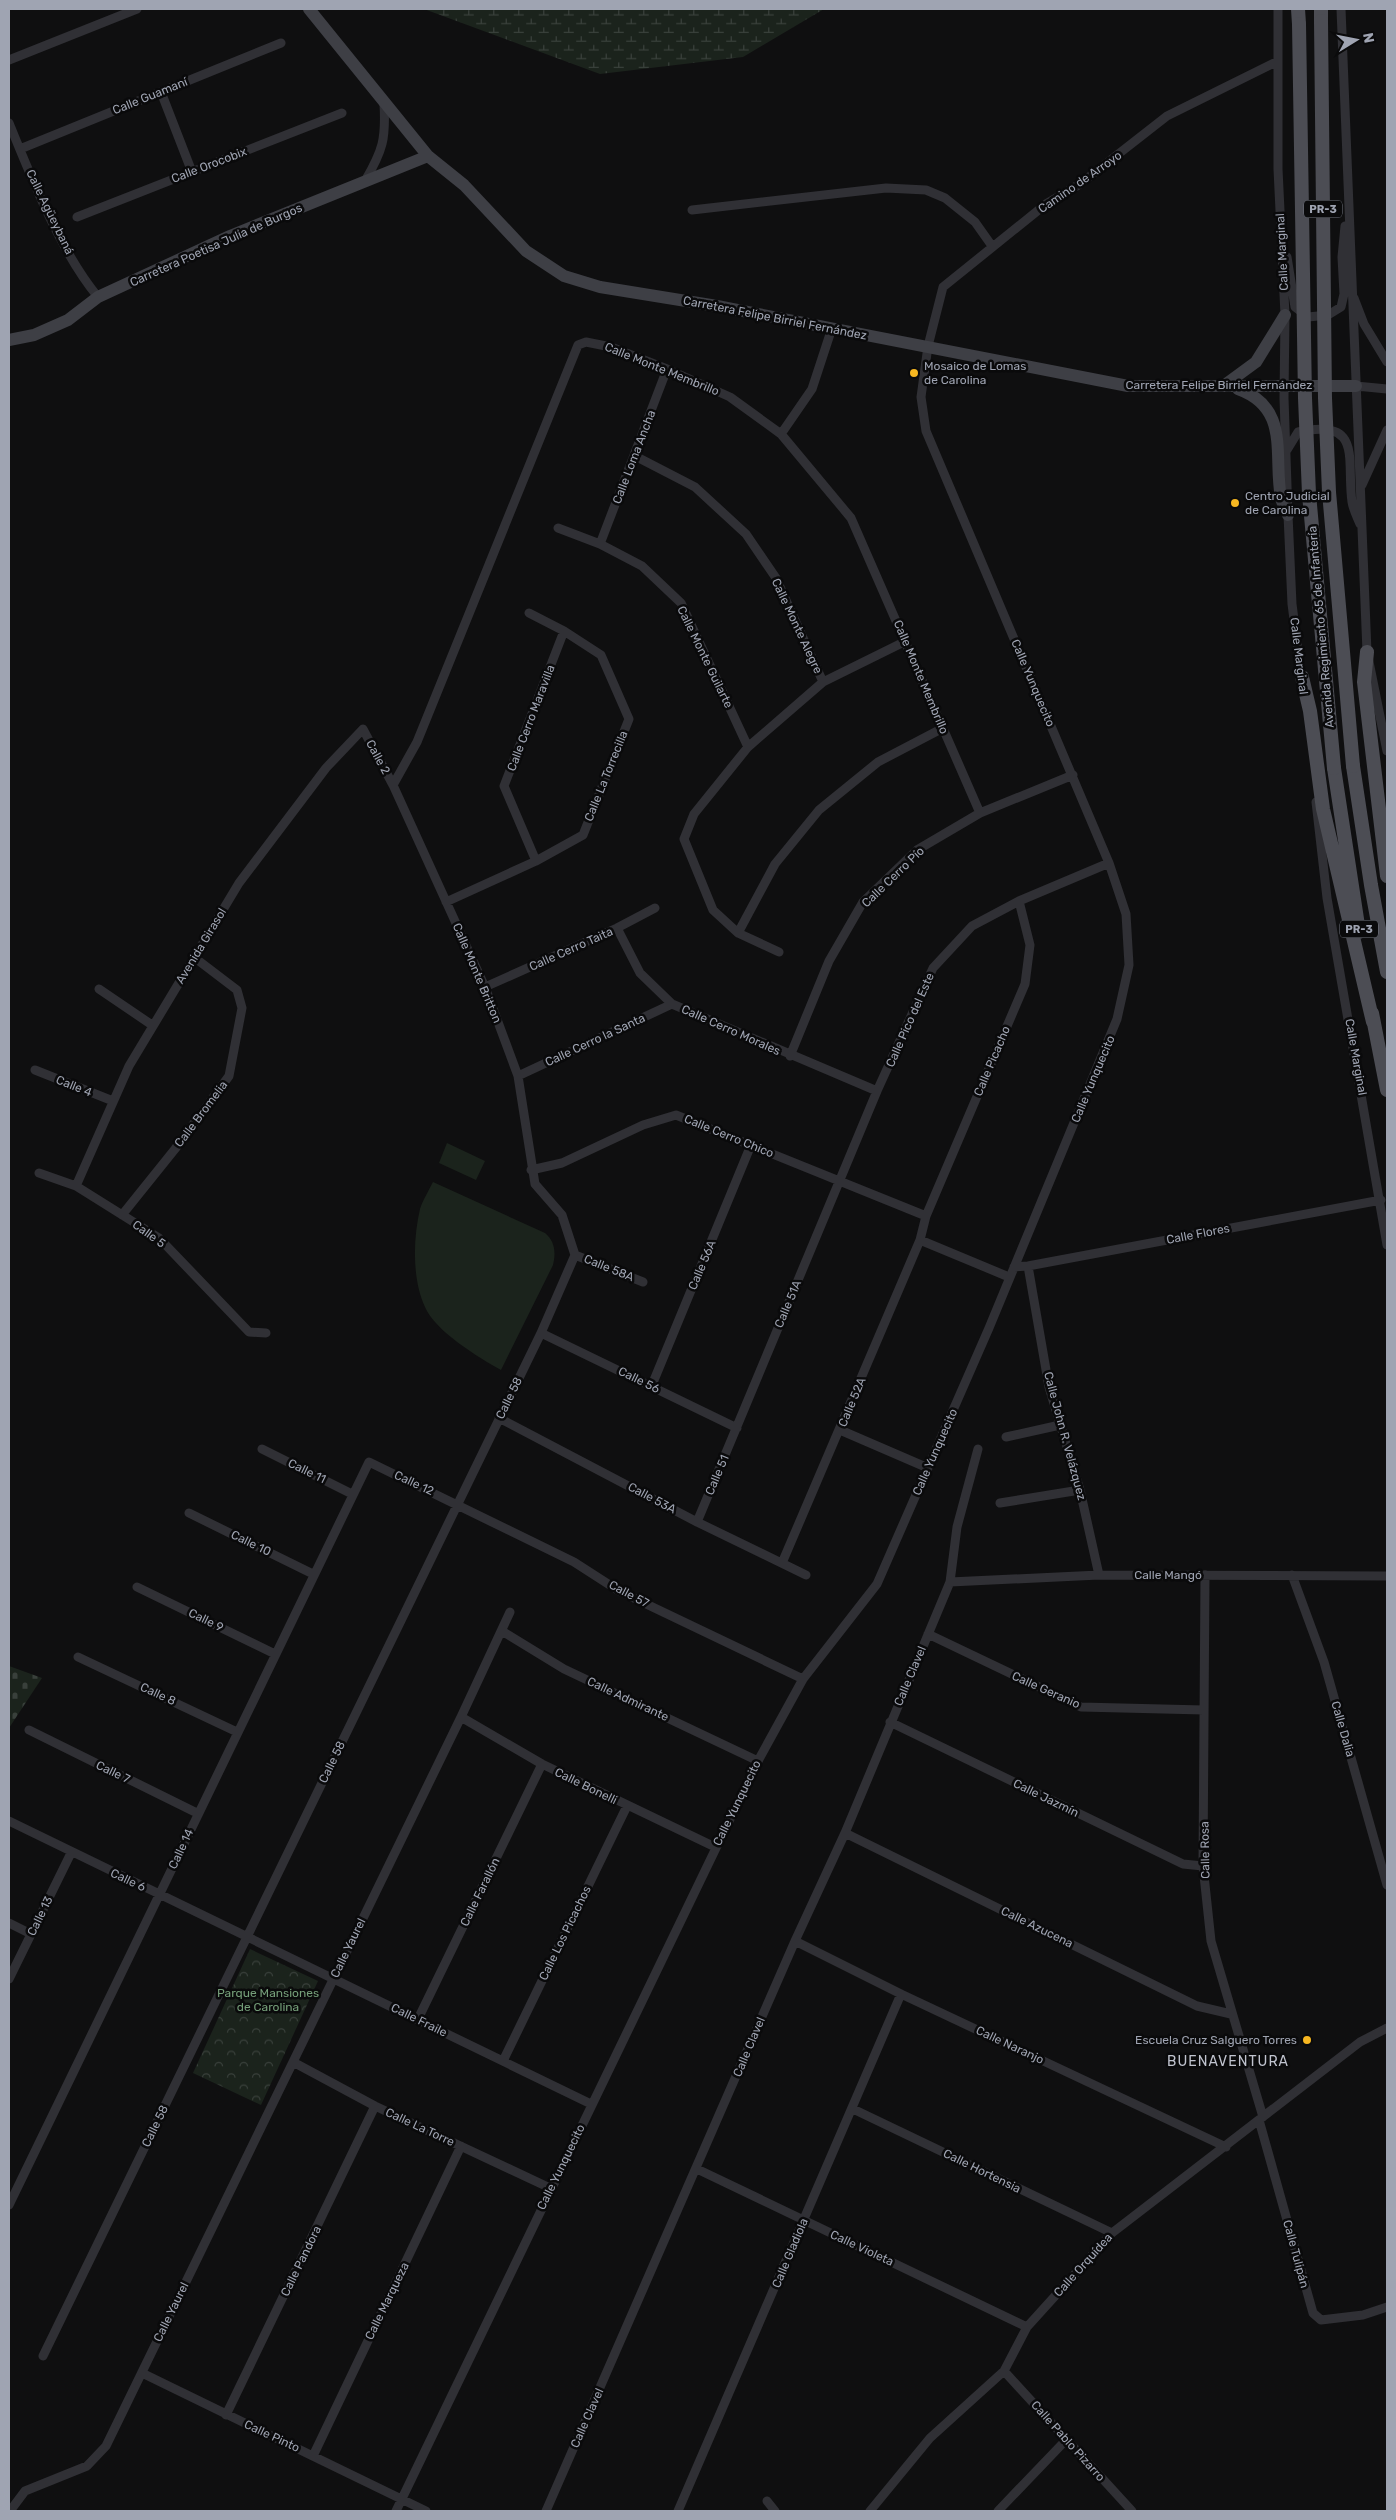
<svg xmlns="http://www.w3.org/2000/svg" width="1396" height="2520" viewBox="0 0 1396 2520" font-family="Rubik,sans-serif">
<defs>
<pattern id="wetland-marsh" width="20" height="14" patternUnits="userSpaceOnUse" patternTransform="scale(1.25)"><rect width="20" height="14" fill="#1b231c"/><path d="M1 5h8M5 5V1M11 12h8M15 12V8" fill="none" stroke="#39403b"/></pattern>
<pattern id="cemetery-stones" width="16" height="16" patternUnits="userSpaceOnUse" patternTransform="scale(1.25)"><rect width="16" height="16" fill="#1b231c"/><path d="M2 7V4a2 2 0 0 1 4 0v3zM10 15v-3a2 2 0 0 1 4 0v3z" fill="#39403b"/></pattern>
<pattern id="park-crowns" width="20" height="18" patternUnits="userSpaceOnUse" patternTransform="scale(1.25)"><rect width="20" height="18" fill="#1b231c"/><path d="M2 6a3 3 0 1 1 6 0M12 15a3 3 0 1 1 6 0" fill="none" stroke="#39403b"/></pattern>
</defs>
<rect width="100%" height="100%" fill="#0f0f10"/>
<path fill="#1b231c" d="M447,1143L485,1161L476,1180L439,1163Z
M433,1182L545,1233C555,1241 556,1253 553,1265L501,1370C479,1358 434,1330 425,1307C412,1279 413,1239 420,1209C423,1200 429,1190 433,1182Z"/>
<path fill="url(#wetland-marsh)" d="M424,9H824L743,57L600,74Z"/>
<path fill="url(#cemetery-stones)" d="M9,1666L42,1678L9,1728Z"/>
<path fill="url(#park-crowns)" d="M250,1949L318,1981L261,2105L193,2073Z"/>
<g fill="none" stroke-linecap="round" stroke-linejoin="round">
<path stroke="#303035" stroke-width="9" d="M1278,9V169L1285,315L1284,398L1288,515L1292,604L1302,682
M1341,9L1367,652L1387,751
M9,60L137,9
M161,92L192,172
M9,123C32,179 60,251 98,297
M20,149L281,43
M365,181C383,150 386,139 384,104
M692,210L886,188L926,190L945,198L975,222L992,246
M77,217L342,113
M1287,257L1295,307L1308,317L1328,315L1341,307L1344,294L1342,257L1345,226
M1354,298L1364,324L1387,362
M1356,386L1387,389
M781,434L812,389L832,328
M1287,450L1298,432C1364,418 1346,459 1352,502C1353,509 1357,517 1360,524
M635,456L695,487L746,534L776,578L823,682
M1362,485L1387,430
M558,528L600,544L642,566L681,603L748,747
M600,544L667,369
M393,785L417,742L578,345L586,342L611,347L667,369L730,397L781,434L851,518L980,813
M1316,802L1327,898L1387,1245
M536,861L504,786L564,631
M446,902L536,861L583,835L629,719L601,655L564,631L529,613
M617,928L640,973L672,1004L877,1091
M738,933L775,864L819,810L878,762L943,728
M779,952L738,933L713,910L684,839L694,814L748,747L823,682L906,641
M485,987L617,928L655,908
M99,989L152,1025
M790,1056L829,961L863,902L917,850L980,813L1073,775
M35,1070L113,1101
M518,1076L672,1004
M531,1170L562,1163L643,1125L676,1115L926,1216
M39,1173L76,1186L159,1238L249,1332L266,1333
M122,1215L175,1149L229,1076L242,1008L237,990L195,958
M920,1240L1009,1277
M575,1255L643,1282
M1028,1266L1049,1387L1080,1490L1099,1575
M1014,1267L1028,1266L1381,1200
M541,1333L737,1428
M652,1385L751,1145
M499,1418L697,1522L806,1575
M840,1430L928,1468
M1006,1437L1060,1425
M262,1449L352,1494
M1000,1503L1080,1490
M189,1513L313,1574
M697,1522L877,1091L933,968L972,926L1019,901L1109,863
M782,1563L920,1240L926,1216L1025,984L1030,945L1019,901
M1205,1575L1203,1866L1211,1941L1263,2117
M1292,1575L1324,1662L1387,1885
M950,1582L1099,1575L1387,1576
M137,1587L275,1654
M502,1631L564,1669L758,1761
M928,1634L1081,1707L1204,1710
M78,1657L237,1732
M461,1717L542,1764L715,1847
M890,1722L1183,1864L1203,1866
M29,1730L197,1813
M9,1821L591,2104
M845,1833L1197,2006L1231,2014
M9,1923L31,1934
M795,1941L901,1994L1226,2147
M9,1979L71,1853
M418,2019L542,1764
M503,2061L627,1806
M293,2062L375,2106L550,2188
M853,2109L1112,2233
M1259,2120L1313,2313L1321,2320L1363,2315L1387,2307
M697,2169L1027,2327
M9,2205L369,1462L574,1562L619,1591L803,1679
M43,2356L541,1333L575,1255L562,1215L535,1184L518,1076L485,987L393,785L363,729L326,768L239,883L129,1066L76,1186
M1004,2371L1132,2511
M142,2373L426,2511
M226,2415L375,2106
M313,2456L461,2146
M767,2501L775,2511
M10,2511L25,2491L87,2466L106,2446L461,1717L510,1612
M396,2511L758,1761L803,1679L877,1584L989,1328L1117,1019L1129,965L1126,914L1109,863L926,431L921,397L928,346L943,287L1046,204L1080,184L1167,116L1278,61
M546,2511L795,1941L845,1833L950,1582L957,1527L978,1449
M678,2511L901,1994
M870,2511L930,2438L1004,2371L1027,2327L1112,2233L1360,2042L1387,2028
M998,2511L1066,2440"/>
<path stroke="#3e3f45" stroke-width="12" d="M309,9L428,156L464,185L526,251L564,276L600,287L717,306L1128,386H1356
M9,340L34,335L68,320L98,297L230,236L428,156
M1226,384L1256,362L1285,315
M1238,389C1291,408 1273,455 1281,498C1282,503 1286,510 1288,515"/>
<path stroke="#4c4d54" stroke-width="14" d="M1298,9L1299,24
M1321,9V21
M1367,652L1364,682L1387,876
M1302,677L1310,711L1323,809L1373,1022
M1353,766L1371,885L1387,972
M1334,768L1359,932
M1372,1013L1387,1090"/>
<path stroke="#4c4d54" stroke-width="14" d="M1321,21L1325,398L1329,492L1353,766
M1299,24L1305,398L1309,494L1334,768"/>
</g>
<g fill="#f7b721" stroke="#0a0a0b" stroke-width="2">
<circle cx="914" cy="373" r="5"/>
<circle cx="1235" cy="503" r="5"/>
<circle cx="1307" cy="2040" r="5"/>
</g>
<g text-anchor="middle" dominant-baseline="central" stroke-width="5" stroke-linejoin="round" paint-order="stroke">
<g fill="#0a0a0b" stroke="#727680" stroke-width="1">
<rect x="1304" y="200.5" width="38" height="17" rx="4"/>
<rect x="1340" y="920.5" width="38" height="17" rx="4"/>
</g>
<g font-size="11" font-weight="bold" fill="#9fa4b2">
<text x="1323" y="209">PR-3</text>
<text x="1359" y="929">PR-3</text>
</g>
<g font-size="12" fill="#9fa4b2" stroke="#0a0a0b">
<text transform="translate(150 96) rotate(-22)">Calle Guamaní</text>
<text transform="translate(209 165) rotate(-21)">Calle Orocobix</text>
<text transform="translate(1080 182) rotate(-35)">Camino de Arroyo</text>
<text transform="translate(50 212) rotate(64)">Calle Agüeybaná</text>
<text transform="translate(216 245) rotate(-24)">Carretera Poetisa Julia de Burgos</text>
<text transform="translate(1282 252) rotate(-93)">Calle Marginal</text>
<text transform="translate(775 318) rotate(11)">Carretera Felipe Birriel Fernández</text>
<text transform="translate(662 369) rotate(22)">Calle Monte Membrillo</text>
<text x="1219" y="385">Carretera Felipe Birriel Fernández</text>
<text transform="translate(634 457) rotate(-69)">Calle Loma Ancha</text>
<text transform="translate(797 626) rotate(65)">Calle Monte Alegre</text>
<text transform="translate(1321 627) rotate(-95)">Avenida Regimiento 65 de Infantería</text>
<text transform="translate(1299 656) rotate(83)">Calle Marginal</text>
<text transform="translate(705 657) rotate(64)">Calle Monte Guilarte</text>
<text transform="translate(921 677) rotate(67)">Calle Monte Membrillo</text>
<text transform="translate(1033 683) rotate(67)">Calle Yunquecito</text>
<text transform="translate(531 718) rotate(-69)">Calle Cerro Maravilla</text>
<text transform="translate(378 757) rotate(62)">Calle 2</text>
<text transform="translate(606 776) rotate(-68)">Calle La Torrecilla</text>
<text transform="translate(893 877) rotate(-44)">Calle Cerro Pío</text>
<text transform="translate(201 946) rotate(-59)">Avenida Girasol</text>
<text transform="translate(571 949) rotate(-24)">Calle Cerro Taita</text>
<text transform="translate(477 973) rotate(67)">Calle Monte Britton</text>
<text transform="translate(910 1020) rotate(-66)">Calle Pico del Este</text>
<text transform="translate(731 1030) rotate(24)">Calle Cerro Morales</text>
<text transform="translate(595 1040) rotate(-25)">Calle Cerro la Santa</text>
<text transform="translate(1356 1057) rotate(80)">Calle Marginal</text>
<text transform="translate(992 1061) rotate(-67)">Calle Picacho</text>
<text transform="translate(1093 1079) rotate(-67)">Calle Yunquecito</text>
<text transform="translate(74 1086) rotate(22)">Calle 4</text>
<text transform="translate(201 1114) rotate(-53)">Calle Bromelia</text>
<text transform="translate(729 1136) rotate(22)">Calle Cerro Chico</text>
<text transform="translate(149 1234) rotate(36)">Calle 5</text>
<text transform="translate(1198 1234) rotate(-11)">Calle Flores</text>
<text transform="translate(702 1265) rotate(-67)">Calle 56A</text>
<text transform="translate(609 1268) rotate(22)">Calle 58A</text>
<text transform="translate(788 1304) rotate(-67)">Calle 51A</text>
<text transform="translate(639 1380) rotate(26)">Calle 56</text>
<text transform="translate(509 1398) rotate(-64)">Calle 58</text>
<text transform="translate(852 1402) rotate(-67)">Calle 52A</text>
<text transform="translate(1065 1436) rotate(75)">Calle John R. Velázquez</text>
<text transform="translate(935 1452) rotate(-66)">Calle Yunquecito</text>
<text transform="translate(307 1471) rotate(26)">Calle 11</text>
<text transform="translate(717 1475) rotate(-67)">Calle 51</text>
<text transform="translate(414 1483) rotate(25)">Calle 12</text>
<text transform="translate(652 1498) rotate(28)">Calle 53A</text>
<text transform="translate(251 1543) rotate(26)">Calle 10</text>
<text x="1168" y="1575">Calle Mangó</text>
<text transform="translate(629 1594) rotate(28)">Calle 57</text>
<text transform="translate(206 1620) rotate(26)">Calle 9</text>
<text transform="translate(910 1676) rotate(-67)">Calle Clavel</text>
<text transform="translate(1046 1690) rotate(24)">Calle Geranio</text>
<text transform="translate(158 1694) rotate(25)">Calle 8</text>
<text transform="translate(628 1699) rotate(25)">Calle Admirante</text>
<text transform="translate(1343 1729) rotate(74)">Calle Dalia</text>
<text transform="translate(332 1762) rotate(-64)">Calle 58</text>
<text transform="translate(113 1772) rotate(26)">Calle 7</text>
<text transform="translate(586 1786) rotate(26)">Calle Bonelli</text>
<text transform="translate(1046 1798) rotate(26)">Calle Jazmín</text>
<text transform="translate(737 1803) rotate(-64)">Calle Yunquecito</text>
<text transform="translate(181 1849) rotate(-65)">Calle 14</text>
<text transform="translate(1205 1850) rotate(-91)">Calle Rosa</text>
<text transform="translate(128 1880) rotate(25)">Calle 6</text>
<text transform="translate(480 1892) rotate(-64)">Calle Farallón</text>
<text transform="translate(40 1916) rotate(-64)">Calle 13</text>
<text transform="translate(1037 1927) rotate(26)">Calle Azucena</text>
<text transform="translate(565 1933) rotate(-64)">Calle Los Picachos</text>
<text transform="translate(348 1948) rotate(-64)">Calle Yaurel</text>
<text transform="translate(419 2020) rotate(26)">Calle Fraile</text>
<text transform="translate(1010 2045) rotate(25)">Calle Naranjo</text>
<text transform="translate(749 2047) rotate(-67)">Calle Clavel</text>
<text transform="translate(155 2126) rotate(-64)">Calle 58</text>
<text transform="translate(420 2127) rotate(25)">Calle La Torre</text>
<text transform="translate(561 2167) rotate(-64)">Calle Yunquecito</text>
<text transform="translate(982 2171) rotate(26)">Calle Hortensia</text>
<text transform="translate(862 2248) rotate(25)">Calle Violeta</text>
<text transform="translate(790 2253) rotate(-67)">Calle Gladiola</text>
<text transform="translate(1296 2254) rotate(75)">Calle Tulipán</text>
<text transform="translate(301 2261) rotate(-64)">Calle Pandora</text>
<text transform="translate(1083 2265) rotate(-48)">Calle Orquídea</text>
<text transform="translate(387 2301) rotate(-64)">Calle Marqueza</text>
<text transform="translate(171 2312) rotate(-64)">Calle Yaurel</text>
<text transform="translate(587 2418) rotate(-66)">Calle Clavel</text>
<text transform="translate(272 2436) rotate(25)">Calle Pinto</text>
<text transform="translate(1068 2441) rotate(48)">Calle Pablo Pizarro</text>
</g>
<g font-size="12" fill="#9fa4b2" stroke="#0a0a0b" text-anchor="start">
<text x="924" y="366">Mosaico de Lomas<tspan x="924" dy="14">de Carolina</tspan></text>
<text x="1245" y="496">Centro Judicial<tspan x="1245" dy="14">de Carolina</tspan></text>
<text x="1297" y="2040" text-anchor="end">Escuela Cruz Salguero Torres</text>
</g>
<g font-size="12" fill="#759e79" stroke="#0a0a0b">
<text x="268" y="1993">Parque Mansiones<tspan x="268" dy="14">de Carolina</tspan></text>
</g>
<g font-size="14" letter-spacing="1" fill="#c0c3ce" stroke="#0a0a0b">
<text x="1228" y="2061">BUENAVENTURA</text>
</g>
</g>
<rect width="1396" height="2520" fill="none" stroke="#9fa4b2" stroke-width="20"/>
<g transform="translate(1356 40) rotate(80)" stroke="#0a0a0b" stroke-width="4" paint-order="stroke">
<path d="M0-4L9 19L0 12L-9 19Z" fill="#9fa4b2"/>
<text y="-8" font-size="14" font-weight="bold" text-anchor="middle" fill="#9fa4b2">N</text>
</g>
</svg>
